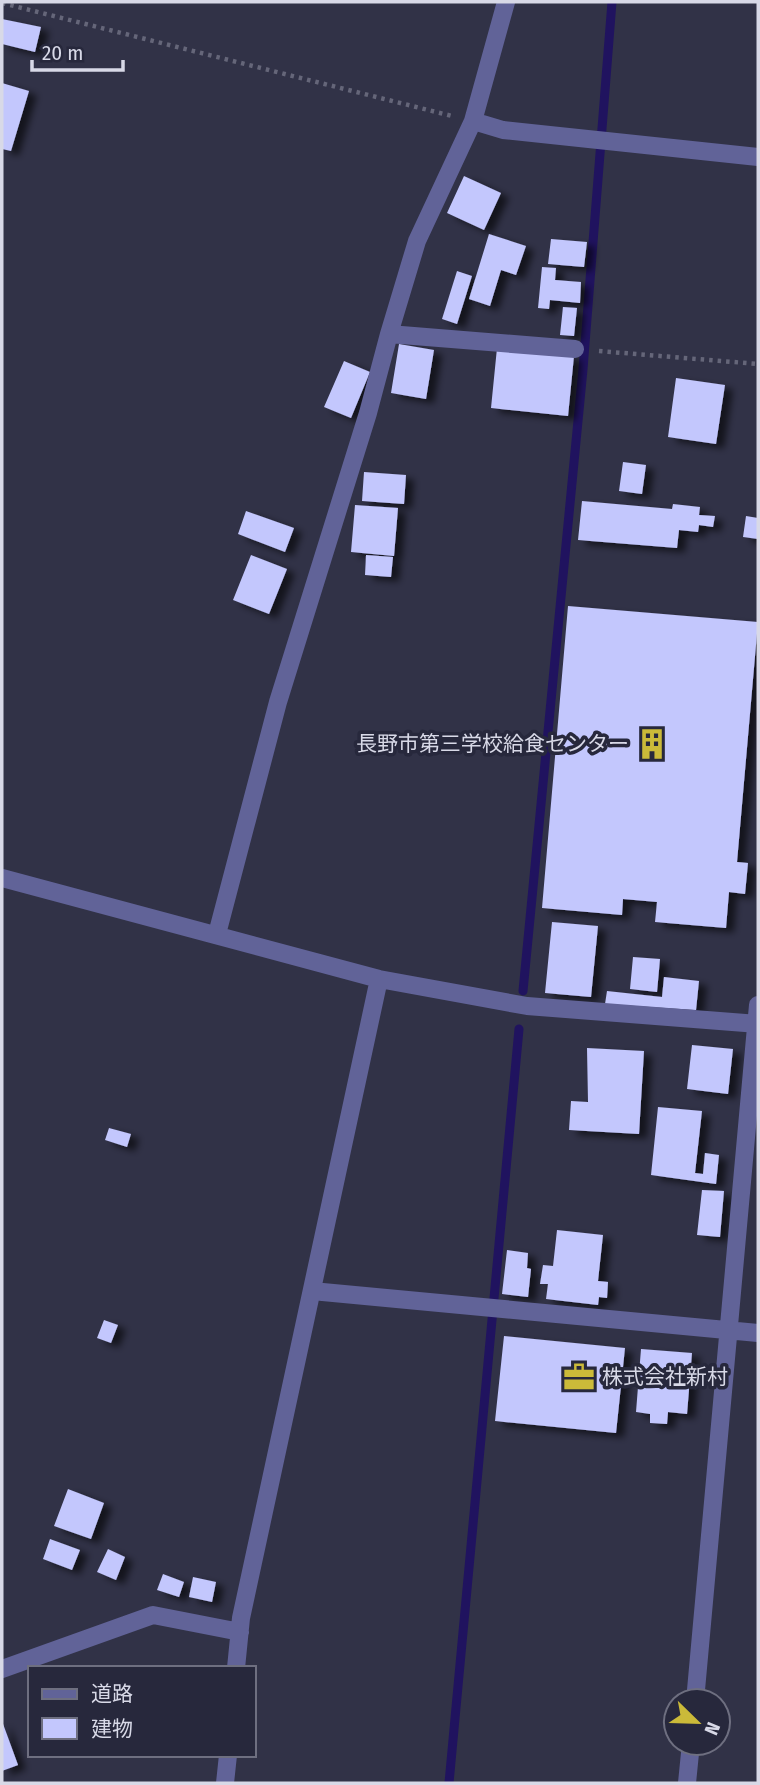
<svg xmlns="http://www.w3.org/2000/svg" width="760" height="1785" viewBox="0 0 760 1785" font-family="'Fira Sans Condensed','Noto Sans JP',sans-serif">
<defs>
<filter id="shadow"><feDropShadow dx="8" dy="4.5" stdDeviation="3.5" flood-color="#0009"/></filter>
</defs>
<rect width="100%" height="100%" fill="#313247"/>
<g fill="none" stroke-linecap="round" stroke-linejoin="round">
<path stroke="#20135f" stroke-width="9" d="M523,991L583,369L612,2
M449,1783L519,1029"/>
</g>
<path fill="#c3c7fd" filter="url(#shadow)" d="M2,19L41,27L35,52L2,44Z
M2,83L29,91L11,151L2,149Z
M464,176L501,193L484,230L447,213Z
M489,234L526,246L516,275L501,270L490,306L469,299Z
M551,239L587,242L584,267L548,264Z
M542,267L556,268L555,280L581,282L580,303L550,300L549,309L538,308Z
M457,271L472,276L457,324L442,319Z
M563,307L577,308L574,336L560,335Z
M399,344L434,350L426,399L391,393Z
M497,348L574,356L568,416L491,408Z
M344,361L370,372L351,418L324,407Z
M676,378L725,385L716,444L668,437Z
M623,462L646,465L642,494L619,491Z
M364,472L406,475L404,504L362,501Z
M582,501L672,509L673,504L700,507L699,515L715,516L713,527L699,525L698,532L679,530L677,548L578,540Z
M355,505L398,508L394,556L351,552Z
M246,511L294,528L285,552L238,534Z
M746,516L758,518V539L743,537Z
M251,555L287,569L269,614L233,600Z
M366,555L393,557L391,577L365,575Z
M568,606L758,622L737,862L748,863L745,894L729,892L726,928L655,922L657,902L623,899L622,915L542,908Z
M552,922L598,926L591,997L545,993Z
M633,957L660,959L657,992L630,989Z
M664,977L699,981L696,1010L605,1004L607,991L662,997Z
M692,1045L733,1049L728,1094L687,1089Z
M587,1048L644,1051L639,1134L569,1130L571,1101L588,1102Z
M658,1107L702,1111L695,1173L703,1174L705,1153L719,1155L716,1184L651,1175Z
M109,1128L131,1134L127,1147L105,1140Z
M702,1190L724,1191L720,1237L697,1235Z
M557,1230L603,1235L598,1281L608,1282L607,1298L599,1297L598,1305L546,1299L548,1284H540L543,1265L553,1266Z
M507,1250L528,1253L527,1268L531,1269L528,1297L502,1294Z
M104,1320L118,1325L111,1343L97,1338Z
M504,1336L625,1348L616,1433L495,1421Z
M641,1349L692,1353L687,1414L668,1412L667,1424L650,1423V1414L636,1412Z
M68,1489L104,1503L91,1539L54,1526Z
M50,1539L80,1550L72,1570L43,1559Z
M108,1549L125,1557L116,1580L97,1572Z
M163,1574L184,1582L179,1597L157,1590Z
M193,1577L216,1582L212,1602L189,1597Z
M2,1721L18,1765L2,1771Z"/>
<g fill="none" stroke-linecap="round" stroke-linejoin="round">
<path stroke="#656679" stroke-width="4.5" stroke-dasharray="3.5 5" stroke-linecap="butt" d="M2,3L452,116
M599,351L758,364"/>
<path stroke="#616398" stroke-width="18" d="M473,121L503,130L758,157
M389,334L575,349
M2,878L379,979L527,1006L758,1024
M217,934L278,702L368,413L389,334L417,241L473,121L506,2
M312,1291L758,1333
M236,1668L241,1618L379,979
M2,1669L153,1615L240,1632
M695,1701L758,1005
M225,1783L228,1755
M687,1783L691,1743"/>
</g>
<defs>
<symbol id="building-bare" viewBox="-9 -9 18 18"><path d="M-4-6H4V6H1V3H-1V6H-4ZM-2.5-4.3h1.7v1.8h-1.7ZM.8-4.3h1.7v1.8H.8ZM-2.5-1h1.7V.8h-1.7ZM.8-1h1.7V.8H.8Z" fill="#cbba39" stroke="#27283c" stroke-width="2.5" paint-order="stroke"/></symbol>
<symbol id="office-bare" viewBox="-9 -9 18 18"><path d="M-6-3h4V-5.5h4V-3h4V5H-6ZM-1-4.5V-3h2v-1.5ZM-6 0V1H6V0Z" fill="#cbba39" stroke="#27283c" stroke-width="2.5" paint-order="stroke"/></symbol>
</defs>
<g fill-rule="evenodd">
<use href="#building-bare" x="630" y="722" width="44" height="44"/>
<use href="#office-bare" x="557" y="1355" width="44" height="44"/>
</g>
<g text-anchor="middle" dominant-baseline="central" stroke-width="7" stroke-linejoin="round" paint-order="stroke">
<g font-size="21" fill="#d8d9e7" stroke="#27283c" text-anchor="end">
<text x="629" y="744">長野市第三学校給食センター</text>
<text x="602" y="1377" text-anchor="start">株式会社新村</text>
</g>
</g>
<rect width="760" height="1785" fill="none" stroke="#d8d9e7" stroke-width="7"/>
<rect x="28" y="1666" width="228" height="91" fill="#27283c" stroke="#6e6f80" stroke-width="2"/>
<rect x="42" y="1689" width="35" height="10" fill="#616398" stroke="#6e6f80" stroke-width="2"/>
<text x="91" y="1701" font-size="21" fill="#d8d9e7">道路</text>
<rect x="42" y="1718" width="35" height="21" fill="#c3c7fd" stroke="#6e6f80" stroke-width="2"/>
<text x="91" y="1736" font-size="21" fill="#d8d9e7">建物</text>
<g transform="translate(697 1722) rotate(113)"><circle r="33" fill="#27283c" stroke="#6e6f80" stroke-width="2"/>
<path d="M0-5L12 26L0 18L-12 26Z" fill="#cbba39"/>
<text y="-10" font-size="19" font-weight="bold" text-anchor="middle" fill="#d8d9e7">N</text>
</g>
<path d="M32 60v10h91v-10" fill="none" stroke="#d8d9e7" stroke-width="3.5"/>
<text x="42" y="60" font-size="21" fill="#d8d9e7" stroke="#27283c" stroke-width="5" paint-order="stroke">20 m</text>
</svg>
